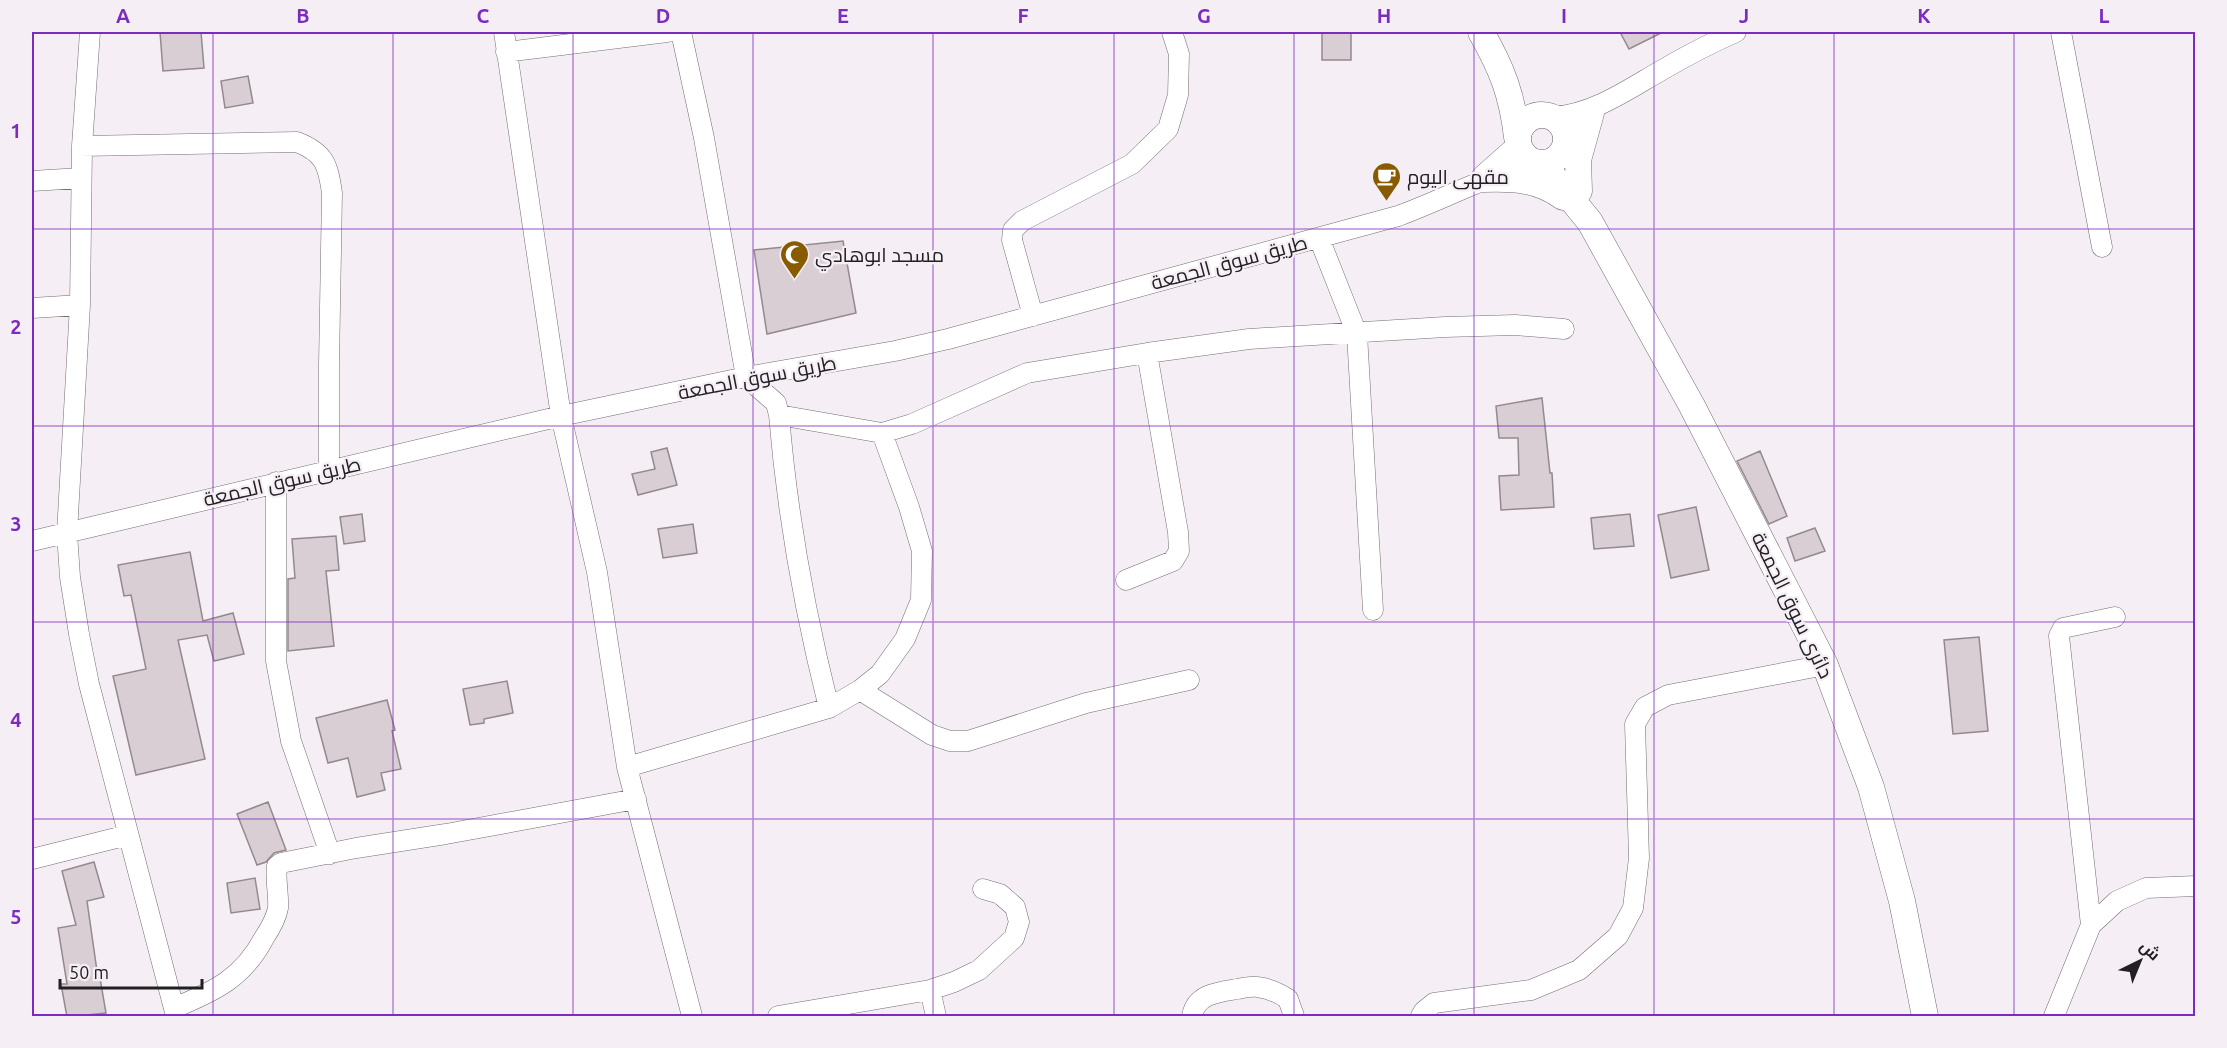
<svg xmlns="http://www.w3.org/2000/svg" width="2227" height="1048" viewBox="0 0 2227 1048" font-family="Ubuntu,Cairo,sans-serif">
<rect width="100%" height="100%" fill="#f6eef5"/>
<path fill="#d9ced3" stroke="#93898e" stroke-width="1.5" d="M160,32H201L204,68L163,71Z
M1322,32H1351V60H1322Z
M1620,32H1663L1629,49Z
M248,76L253,103L225,108L221,81Z
M843,241L856,313L767,334L754,250Z
M1542,398L1550,473H1552L1554,507L1501,510L1499,476L1519,475L1518,438H1499L1496,406Z
M667,448L677,485L638,495L632,474L655,469L651,452Z
M1760,451L1787,516L1769,524L1737,461Z
M1696,507L1709,570L1671,578L1658,515Z
M362,514L365,541L344,544L340,517Z
M1630,514L1634,546L1594,549L1591,518Z
M693,524L697,553L663,558L658,529Z
M1815,528L1825,551L1795,561L1787,538Z
M336,536L339,570L326,571L334,646L288,651V579L295,578L292,539Z
M190,552L203,621L233,613L244,654L214,661L207,635L178,640L205,759L136,775L113,676L146,669L131,595L124,596L118,565Z
M1979,637L1988,731L1953,734L1944,640Z
M507,681L513,713L484,719V723L470,725L463,689Z
M387,700L395,730L392,731L401,769L381,773L385,790L357,797L348,758L328,763L316,718Z
M268,802L286,850L274,853L266,862L257,865L237,814Z
M94,862L104,897L87,901L98,978H100L106,1013L67,1017L61,984H67L58,928L76,925L62,871Z
M255,878L260,909L231,913L227,883Z"/>
<g fill="none" stroke-linecap="round" stroke-linejoin="round">
<defs>
<path id="minor" d="M90,32L82,146L80,305L67,533L70,577L79,634L89,684L176,1016
M504,32L561,416L597,572L627,767L692,1016
M681,32L704,138L746,377L776,403L779,415L882,433
M2061,32L2102,247
M506,52L667,32
M1553,117C1594,114 1627,90 1662,70C1686,56 1711,43 1736,32
M1566,143L1573,131L1589,115
M82,146L297,142C325,153 328,165 332,193L329,365V470
M1482,176L1518,144
M32,181L81,178
M1319,238L1357,334L1373,610
M32,308L80,305
M1033,316L1012,240L1013,230L1022,221L1132,164L1168,129L1178,95L1179,54L1172,32
M779,415C787,513 805,613 829,708
M276,482V661L291,741L330,854
M32,541L561,416L746,377L895,351L948,339L1398,216C1444,199 1488,175 1536,163
M1126,580L1173,561L1179,551L1178,532L1147,353
M860,690L932,735L950,741H968L1086,703L1189,680
M627,767L829,708L860,690L880,674L905,639L921,600L922,551L909,507L882,433L912,424L1027,373L1147,353L1249,339L1445,327L1515,325L1564,329
M32,859L128,835
M2091,925L2059,636L2063,628L2115,617
M930,990L954,982L979,970L1014,938L1019,922L1015,907L1000,894L983,889
M174,1008C215,991 243,978 264,938C270,929 276,919 278,908C279,894 275,880 277,866L281,863L356,848L446,834L636,799
M778,1016L930,990L936,1016
M1192,1016C1196,994 1218,992 1237,989C1243,988 1251,986 1257,987C1267,988 1279,993 1288,999L1294,1016
M1421,1016L1424,1011L1434,1003L1531,990L1579,970L1618,936L1633,908L1639,858L1635,724L1645,707L1668,695L1825,665
M2054,1016L2091,925L2117,901L2146,888L2196,886"/>
<path id="major" d="M1481,32C1502,69 1512,94 1517,137
M1518 139a24 24 0 1 1 48 0a24 24 0 1 1-48 0Z
M1543,164L1590,222L1692,406L1825,665L1871,787L1902,901L1925,1016
M1484,179C1514,178 1538,179 1563,197
M1579,191L1578,160L1591,113"/>
</defs>
<use href="#minor" stroke="#746d74" stroke-width="21"/>
<use href="#major" stroke="#746d74" stroke-width="27"/>
<use href="#minor" stroke="#fff" stroke-width="20"/>
<use href="#major" stroke="#fff" stroke-width="26"/>
</g>
<path fill="none" stroke="#7b2cbf" stroke-width="1.5" stroke-opacity="0.55" d="M213,32V1016M393,32V1016M573,32V1016M753,32V1016M933,32V1016M1114,32V1016M1294,32V1016M1474,32V1016M1654,32V1016M1834,32V1016M2014,32V1016M32,229H2196M32,426H2196M32,622H2196M32,819H2196"/>
<defs>
<symbol id="cafe-pin" viewBox="-11 -11 22 30"><path d="M0 17L-7.5 6A9.5 9.5 0 1 1 7.5 6Z" fill="#895b00" stroke="#f6eef5"/><path d="M-5.5-4.5H6V0H3Q3 3.5 0 3.5H-2.5Q-5.5 3.5-5.5 0ZM3-3.2v2h1.7v-2ZM-6 4.5H4V6H-6Z" fill="#fff"/></symbol>
<symbol id="mosque-pin" viewBox="-11 -11 22 30"><path d="M0 17L-7.5 6A9.5 9.5 0 1 1 7.5 6Z" fill="#895b00" stroke="#f6eef5"/><path d="M3.5-4.9A6 6 0 1 0 3.5 4.9A5 5 0 1 1 3.5-4.9Z" fill="#fff"/></symbol>
</defs>
<g fill-rule="evenodd">
<use href="#cafe-pin" x="1370" y="160" width="33" height="45"/>
<use href="#mosque-pin" x="778" y="238" width="33" height="45"/>
</g>
<g text-anchor="middle" dominant-baseline="central" stroke-width="4.5" stroke-linejoin="round" paint-order="stroke">
<g font-size="20" fill="#222022" stroke="#f6eef5" text-anchor="start">
<text x="1407" y="176">مقهى اليوم</text>
<text x="815" y="254">مسجد ابوهادي</text>
</g>
<g font-size="20" fill="#222022" stroke="#f6eef5">
<text transform="translate(1229 262) rotate(-15)">طريق سوق الجمعة</text>
<text transform="translate(757 377) rotate(-11)">طريق سوق الجمعة</text>
<text transform="translate(282 481) rotate(-13)">طريق سوق الجمعة</text>
<text transform="translate(1793 605) rotate(64)">دائرى سوق الجمعة</text>
</g>
</g>
<rect width="2227" height="1048" fill="none" stroke="#f6eef5" stroke-width="66"/>
<g transform="translate(2140 961) rotate(43)" stroke="#f6eef5" stroke-width="4.5" paint-order="stroke">
<path d="M0-4.5L10 22L0 15L-10 22Z" fill="#222022"/>
<text y="-9" font-size="16" font-weight="bold" text-anchor="middle" fill="#222022">ش</text>
</g>
<path d="M60 979v9h142v-9" fill="none" stroke="#222022" stroke-width="3"/>
<text x="69" y="979" font-size="18" fill="#222022" stroke="#f6eef5" stroke-width="4.5" paint-order="stroke">50 m</text>
<rect x="33" y="33" width="2161" height="982" fill="none" stroke="#7b2cbf" stroke-width="2"/>
<g font-size="20" text-anchor="middle" font-weight="bold" fill="#7b2cbf">
<text x="123" y="23">A</text>
<text x="303" y="23">B</text>
<text x="483" y="23">C</text>
<text x="663" y="23">D</text>
<text x="843" y="23">E</text>
<text x="1023" y="23">F</text>
<text x="1204" y="23">G</text>
<text x="1384" y="23">H</text>
<text x="1564" y="23">I</text>
<text x="1744" y="23">J</text>
<text x="1924" y="23">K</text>
<text x="2104" y="23">L</text>
<text x="16" y="138">1</text>
<text x="16" y="334">2</text>
<text x="16" y="531">3</text>
<text x="16" y="727">4</text>
<text x="16" y="924">5</text>
</g>
</svg>
